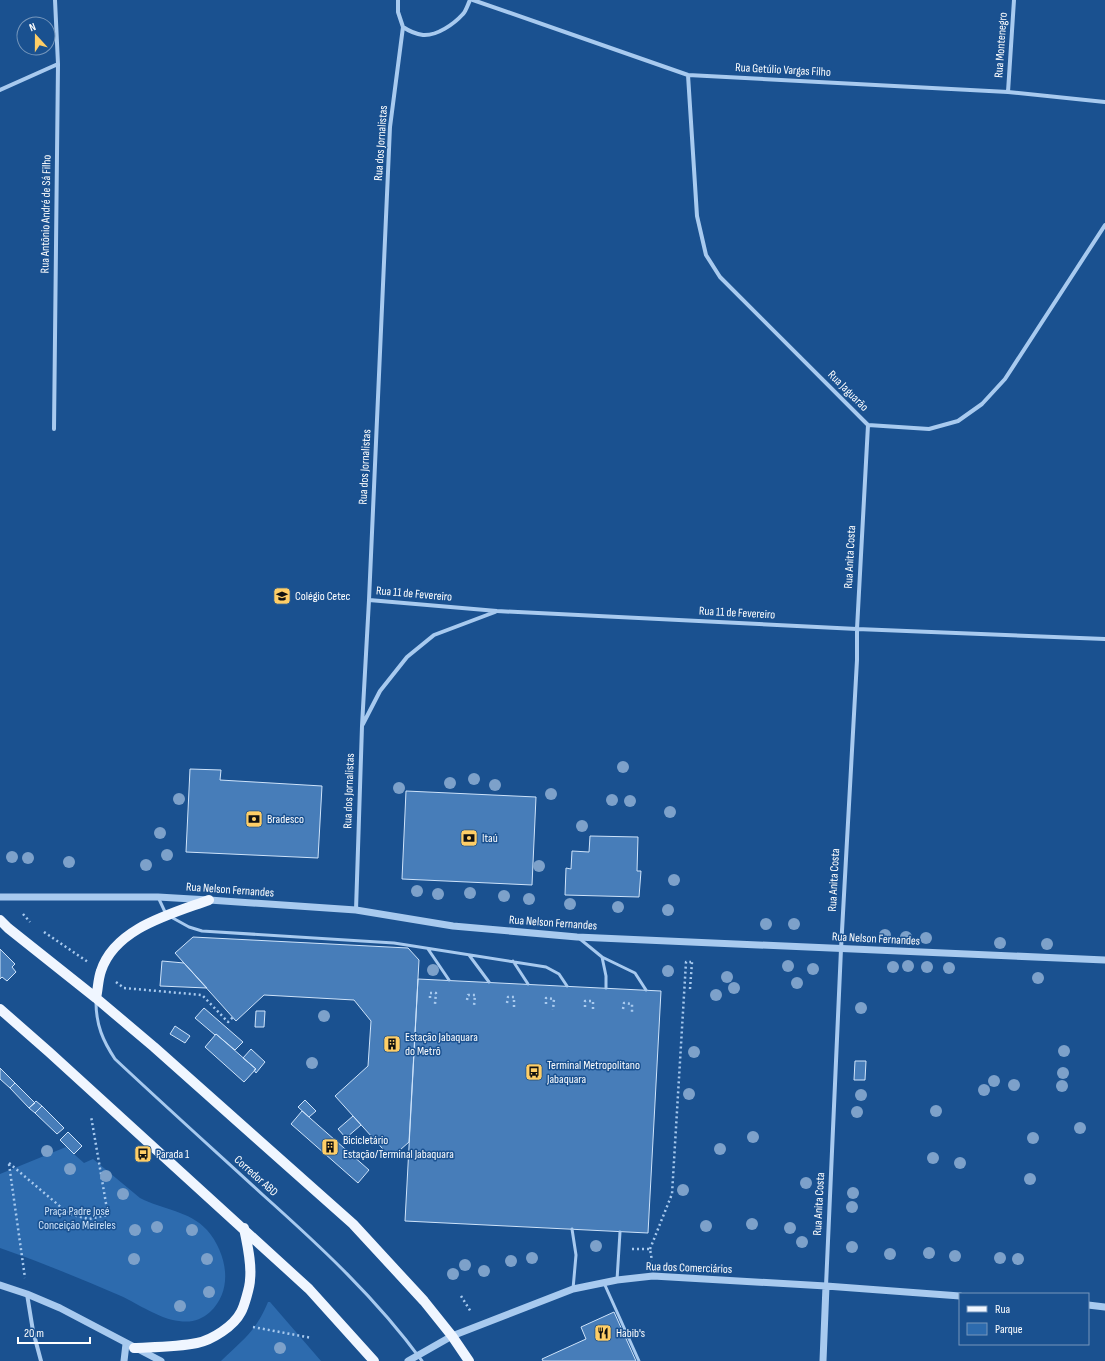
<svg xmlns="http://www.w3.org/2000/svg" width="1105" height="1361" viewBox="0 0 1105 1361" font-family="'Sofia Sans Condensed',sans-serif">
<rect width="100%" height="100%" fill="#1a5190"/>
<path fill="#2d6bae" d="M66,1147L84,1163L93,1159L140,1198C161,1209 190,1211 207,1230C227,1253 234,1290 210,1312C201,1320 191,1323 179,1321C160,1319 138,1304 121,1296C81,1279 41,1262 0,1248V1174Z
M268,1302H270L321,1361H221C243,1339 255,1333 268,1302Z"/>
<path fill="#477db9" stroke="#cee3fa" d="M190,769L221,770L220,780L322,786L318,858L186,852Z
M406,791L536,797L532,885L402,879Z
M590,836L638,837L637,871H641L639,897L565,895L566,868L571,869L572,851L589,852Z
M193,937L408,948L419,960L409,1142L391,1158L335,1096L368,1066L371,1021L354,1000L264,995L236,1021L175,953Z
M0,949L15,964L12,967L16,972L7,981L2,977L0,979Z
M162,961L184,963L207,988L160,986Z
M418,979L661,991L648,1233L405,1221Z
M204,1008L243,1042L235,1050L216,1034L215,1035L195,1018Z
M256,1011H265L264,1027H255Z
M175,1026L190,1036L185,1043L170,1034Z
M216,1034L256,1069L244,1082L205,1047Z
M251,1049L265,1062L256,1073L254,1070L256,1069L243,1058Z
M855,1061H866L865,1080H854Z
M0,1068L15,1083L10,1088L0,1079Z
M15,1083L35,1103L29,1108L10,1088Z
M305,1100L316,1111L309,1117L298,1107Z
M36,1101L42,1106L35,1113L29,1108Z
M42,1106L64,1128L57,1134L35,1113Z
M302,1111L369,1170L358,1183L291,1124Z
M353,1116L361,1125L346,1138L338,1129Z
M68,1132L82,1146L74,1154L60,1140Z
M614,1312L636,1361H543L542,1359L586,1339L581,1327Z"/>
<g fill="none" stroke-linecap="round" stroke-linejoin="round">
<path stroke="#a8caef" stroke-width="2.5" stroke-dasharray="2 3" stroke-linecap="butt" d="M23,914L30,922
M44,932L88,962
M116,982L124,988L202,995L228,1022L233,1017
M690,989L692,962
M430,998V993H436L435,1004
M467,1000L468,995H475L474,1006
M507,1003L508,997H514V1008
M546,1004V998L554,999L553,1010
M585,1007V1001H593V1011
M623,1009L624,1003L632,1004V1013
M9,1163L69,1214L89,1219L108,1215L91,1116
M9,1164L25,1278
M632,1249H650L652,1261
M650,1249L672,1194L686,962H691
M461,1296L471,1312
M253,1327L312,1338"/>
<path stroke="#a8caef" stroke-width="3" d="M158,897L166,914
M171,917L189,927L202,931L394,943L546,967L559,974L567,986
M580,939L602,957L635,973L646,990
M428,949L449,980
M469,955L489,982
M602,957L606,976V988
M513,961L528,984
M96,1002C96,1025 103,1041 115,1059C164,1105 214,1150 263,1195C320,1246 377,1299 422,1361
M572,1229L576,1255L573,1289
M617,1280L620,1232
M604,1283L639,1361"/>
<path stroke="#a8caef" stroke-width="4" d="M398,0V12L403,27C409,31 415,34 423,35C437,36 454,24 463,14C466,11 468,4 470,0
M473,0L688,75L1008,92L1105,102
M688,75L697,216L706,255L720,277L868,425L929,429L958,421L982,404L1005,379L1105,225
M0,90L58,64
M1008,92L1014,0
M54,429L58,64L55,0
M369,600L497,611L857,629L1105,639
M363,724L380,691L407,657L434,635L495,612
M356,910L362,726L369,600L390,127L403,27
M826,1286L841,949L857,660V629L868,425
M27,1294L33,1331L41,1361"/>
<path stroke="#a8caef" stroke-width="7" d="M0,897H158L209,900L356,910L453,926L577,937L1105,960
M0,1285L27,1294L60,1308L161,1361
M1088,1305L1105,1307
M124,1361L126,1344
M408,1361L452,1336L573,1289L617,1280L653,1276L826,1286L960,1296
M823,1361L826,1286"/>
<path stroke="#f0f6ff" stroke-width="10" d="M0,920L8,928L96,998L154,1047L353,1224L424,1301L452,1336L469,1361
M96,998C98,990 98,979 101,971C115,928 171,914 209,900
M0,1009L49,1052L309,1289L374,1361
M134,1348C155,1347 177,1347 197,1343C212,1340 234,1326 241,1312C244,1307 250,1286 250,1280C252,1263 247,1244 244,1228"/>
</g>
<g fill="#7da1ca">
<circle cx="623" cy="767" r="6"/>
<circle cx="474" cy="779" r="6"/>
<circle cx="450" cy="783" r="6"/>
<circle cx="495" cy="785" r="6"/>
<circle cx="399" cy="788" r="6"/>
<circle cx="551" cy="794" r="6"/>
<circle cx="179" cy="799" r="6"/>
<circle cx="612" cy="800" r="6"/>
<circle cx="630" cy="801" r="6"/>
<circle cx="670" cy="812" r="6"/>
<circle cx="582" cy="826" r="6"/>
<circle cx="160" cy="833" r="6"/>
<circle cx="167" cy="855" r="6"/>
<circle cx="12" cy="857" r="6"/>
<circle cx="28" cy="858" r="6"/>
<circle cx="69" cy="862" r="6"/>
<circle cx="146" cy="865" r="6"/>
<circle cx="539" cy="866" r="6"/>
<circle cx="674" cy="880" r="6"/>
<circle cx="417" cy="891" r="6"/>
<circle cx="470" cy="893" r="6"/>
<circle cx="438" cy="894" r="6"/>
<circle cx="504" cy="896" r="6"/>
<circle cx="529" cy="899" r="6"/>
<circle cx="570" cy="904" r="6"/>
<circle cx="618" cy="907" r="6"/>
<circle cx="668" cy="910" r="6"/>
<circle cx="766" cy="924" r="6"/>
<circle cx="794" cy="924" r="6"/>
<circle cx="885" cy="935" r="6"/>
<circle cx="906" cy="937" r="6"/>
<circle cx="926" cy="938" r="6"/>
<circle cx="1000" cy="943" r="6"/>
<circle cx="1047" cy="944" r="6"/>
<circle cx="788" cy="966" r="6"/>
<circle cx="908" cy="966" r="6"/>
<circle cx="893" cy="967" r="6"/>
<circle cx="927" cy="967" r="6"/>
<circle cx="949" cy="968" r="6"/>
<circle cx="813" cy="969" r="6"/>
<circle cx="433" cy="970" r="6"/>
<circle cx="668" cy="971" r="6"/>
<circle cx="727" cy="977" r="6"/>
<circle cx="1038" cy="978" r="6"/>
<circle cx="797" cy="983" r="6"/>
<circle cx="734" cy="988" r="6"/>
<circle cx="716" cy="995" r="6"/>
<circle cx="861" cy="1008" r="6"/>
<circle cx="324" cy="1016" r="6"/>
<circle cx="1064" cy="1051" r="6"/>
<circle cx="694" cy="1052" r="6"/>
<circle cx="312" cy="1063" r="6"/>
<circle cx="1063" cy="1073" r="6"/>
<circle cx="994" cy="1081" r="6"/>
<circle cx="1014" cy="1085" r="6"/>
<circle cx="1062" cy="1086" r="6"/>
<circle cx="984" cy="1090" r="6"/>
<circle cx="689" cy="1094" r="6"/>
<circle cx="861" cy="1095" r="6"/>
<circle cx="936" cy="1111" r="6"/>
<circle cx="857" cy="1112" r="6"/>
<circle cx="1080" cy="1128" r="6"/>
<circle cx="753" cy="1137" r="6"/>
<circle cx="1033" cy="1138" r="6"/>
<circle cx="720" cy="1149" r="6"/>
<circle cx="47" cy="1151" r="6"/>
<circle cx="933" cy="1158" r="6"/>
<circle cx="960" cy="1163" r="6"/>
<circle cx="70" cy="1169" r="6"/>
<circle cx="106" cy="1176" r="6"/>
<circle cx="1030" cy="1179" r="6"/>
<circle cx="806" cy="1183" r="6"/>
<circle cx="683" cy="1190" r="6"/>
<circle cx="853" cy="1193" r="6"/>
<circle cx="123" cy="1194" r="6"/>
<circle cx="852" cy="1207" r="6"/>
<circle cx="752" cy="1224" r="6"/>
<circle cx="706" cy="1226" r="6"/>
<circle cx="157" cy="1227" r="6"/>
<circle cx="790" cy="1228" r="6"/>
<circle cx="135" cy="1230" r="6"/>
<circle cx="192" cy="1230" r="6"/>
<circle cx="802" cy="1242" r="6"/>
<circle cx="596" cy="1246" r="6"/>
<circle cx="852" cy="1247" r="6"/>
<circle cx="929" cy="1253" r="6"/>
<circle cx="890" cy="1254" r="6"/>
<circle cx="955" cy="1256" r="6"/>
<circle cx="532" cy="1258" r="6"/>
<circle cx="1000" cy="1258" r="6"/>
<circle cx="134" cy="1259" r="6"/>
<circle cx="207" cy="1259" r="6"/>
<circle cx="1018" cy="1259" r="6"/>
<circle cx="511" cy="1261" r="6"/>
<circle cx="465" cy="1265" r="6"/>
<circle cx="484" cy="1271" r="6"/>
<circle cx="453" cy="1274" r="6"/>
<circle cx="209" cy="1292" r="6"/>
<circle cx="180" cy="1306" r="6"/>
<circle cx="280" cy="1348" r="6"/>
</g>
<defs>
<symbol id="school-square" viewBox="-11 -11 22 22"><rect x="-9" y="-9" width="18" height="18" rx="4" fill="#ffce66" stroke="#1a5190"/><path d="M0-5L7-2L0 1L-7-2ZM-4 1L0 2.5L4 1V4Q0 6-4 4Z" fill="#111"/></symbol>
<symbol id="bank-square" viewBox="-11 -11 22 22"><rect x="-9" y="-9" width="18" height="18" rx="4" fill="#ffce66" stroke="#1a5190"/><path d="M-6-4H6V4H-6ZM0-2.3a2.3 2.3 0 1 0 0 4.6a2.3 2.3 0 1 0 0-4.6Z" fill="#111"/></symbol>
<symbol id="building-square" viewBox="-11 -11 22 22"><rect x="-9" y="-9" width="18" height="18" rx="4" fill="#ffce66" stroke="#1a5190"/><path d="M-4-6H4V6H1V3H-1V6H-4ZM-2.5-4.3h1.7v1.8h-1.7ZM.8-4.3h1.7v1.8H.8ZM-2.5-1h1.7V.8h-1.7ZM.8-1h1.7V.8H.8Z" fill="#111"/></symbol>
<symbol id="bus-square" viewBox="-11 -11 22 22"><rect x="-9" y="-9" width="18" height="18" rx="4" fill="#ffce66" stroke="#1a5190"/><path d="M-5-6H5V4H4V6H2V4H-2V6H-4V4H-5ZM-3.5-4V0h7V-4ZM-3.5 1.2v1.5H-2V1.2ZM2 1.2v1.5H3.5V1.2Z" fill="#111"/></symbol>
<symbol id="restaurant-square" viewBox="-11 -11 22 22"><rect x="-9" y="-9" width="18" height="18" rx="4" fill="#ffce66" stroke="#1a5190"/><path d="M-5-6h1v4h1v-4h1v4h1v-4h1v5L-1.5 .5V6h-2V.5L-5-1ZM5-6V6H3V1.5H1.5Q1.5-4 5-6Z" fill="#111"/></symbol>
</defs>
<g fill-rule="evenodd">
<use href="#school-square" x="272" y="586" width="20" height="20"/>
<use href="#bank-square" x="244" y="809" width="20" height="20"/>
<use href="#bank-square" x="459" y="828" width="20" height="20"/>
<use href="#building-square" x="382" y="1034" width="20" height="20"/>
<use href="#bus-square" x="524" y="1062" width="20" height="20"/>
<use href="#building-square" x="320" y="1137" width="20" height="20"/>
<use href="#bus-square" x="133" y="1144" width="20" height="20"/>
<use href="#restaurant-square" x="593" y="1323" width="20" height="20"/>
</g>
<g text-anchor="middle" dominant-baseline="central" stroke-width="3" stroke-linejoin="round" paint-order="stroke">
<g font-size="12" fill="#fff" stroke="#1a5190">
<text transform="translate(1001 45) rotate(-86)">Rua Montenegro</text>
<text transform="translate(783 70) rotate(3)">Rua Getúlio Vargas Filho</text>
<text transform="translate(381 143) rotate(-86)">Rua dos Jornalistas</text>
<text transform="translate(46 214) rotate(-89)">Rua Antônio André de Sá Filho</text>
<text transform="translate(848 391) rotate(45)">Rua Jaguarão</text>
<text transform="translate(365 467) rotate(-87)">Rua dos Jornalistas</text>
<text transform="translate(850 557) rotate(-87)">Rua Anita Costa</text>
<text transform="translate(414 594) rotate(5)">Rua 11 de Fevereiro</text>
<text transform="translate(737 613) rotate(3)">Rua 11 de Fevereiro</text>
<text transform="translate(349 791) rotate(-88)">Rua dos Jornalistas</text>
<text transform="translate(834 880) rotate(-87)">Rua Anita Costa</text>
<text transform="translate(230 890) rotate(4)">Rua Nelson Fernandes</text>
<text transform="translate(553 923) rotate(4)">Rua Nelson Fernandes</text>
<text transform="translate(876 939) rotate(3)">Rua Nelson Fernandes</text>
<text transform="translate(256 1176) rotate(42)">Corredor ABD</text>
<text transform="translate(819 1204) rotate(-87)">Rua Anita Costa</text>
<text transform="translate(689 1268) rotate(2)">Rua dos Comerciários</text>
</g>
<g font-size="12" fill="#fff" stroke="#1a5190" text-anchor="start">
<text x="295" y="596">Colégio Cetec</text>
<text x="267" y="819">Bradesco</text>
<text x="482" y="838">Itaú</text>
<text x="405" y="1037">Estação Jabaquara<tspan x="405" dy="14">do Metrô</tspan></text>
<text x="547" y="1065">Terminal Metropolitano<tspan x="547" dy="14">Jabaquara</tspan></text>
<text x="343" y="1140">Bicicletário<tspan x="343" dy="14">Estação/Terminal Jabaquara</tspan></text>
<text x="156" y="1154">Parada 1</text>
<text x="616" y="1333">Habib's</text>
</g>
<g font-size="12" fill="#cee3fa" stroke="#1a5190">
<text x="77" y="1211">Praça Padre José<tspan x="77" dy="14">Conceição Meireles</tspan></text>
</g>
</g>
<rect x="959" y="1293" width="130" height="52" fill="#1a5190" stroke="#7697bc"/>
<rect x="967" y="1306" width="20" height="6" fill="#f0f6ff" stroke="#7697bc"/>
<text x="995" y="1313" font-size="12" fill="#ffffff">Rua</text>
<rect x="967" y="1323" width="20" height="12" fill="#2d6bae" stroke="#7697bc"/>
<text x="995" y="1333" font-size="12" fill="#ffffff">Parque</text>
<g transform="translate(36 36) rotate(339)"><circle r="19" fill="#1a5190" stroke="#7697bc"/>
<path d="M0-3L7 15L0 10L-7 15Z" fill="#ffce66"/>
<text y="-6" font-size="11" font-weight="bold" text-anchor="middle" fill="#ffffff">N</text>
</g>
<path d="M18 1337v6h72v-6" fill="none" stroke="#ffffff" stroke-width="2"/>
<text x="24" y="1337" font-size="12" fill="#ffffff" stroke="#1a5190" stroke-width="3" paint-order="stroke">20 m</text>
</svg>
